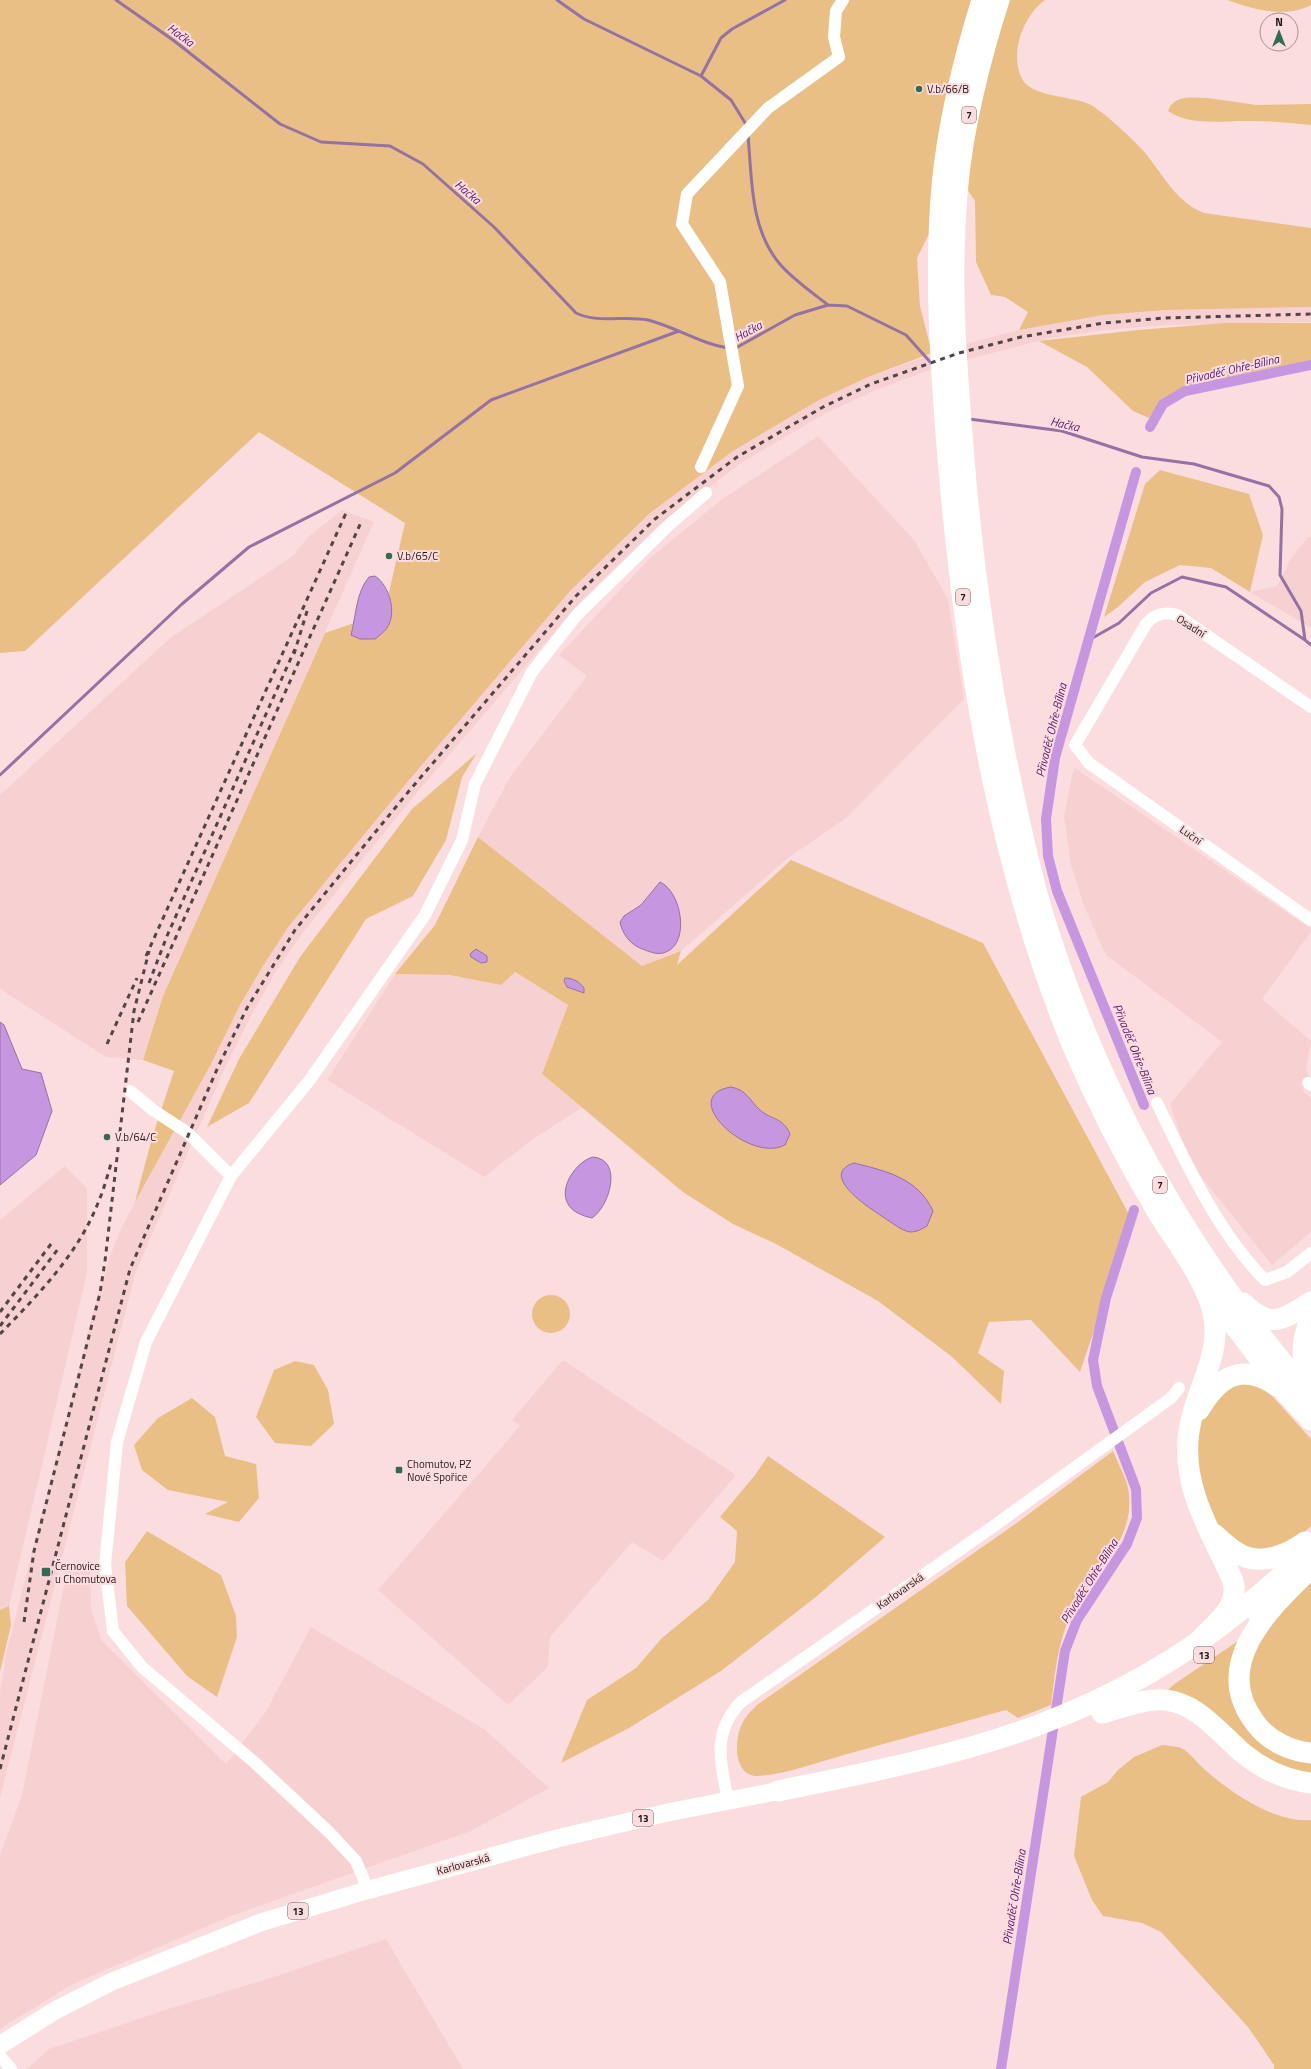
<svg xmlns="http://www.w3.org/2000/svg" width="1311" height="2069" viewBox="0 0 1311 2069" font-family="'Titillium Web',sans-serif">
<rect width="100%" height="100%" fill="#fcdddf"/>
<path fill="#f7d0d2" d="M1311,307V322L1166,325L1105,330L1051,338L937,367L874,391L826,413L741,463L660,524L581,601L415,795L301,935L275,973L253,1012L224,1070L136,1271L0,1798V1693L6,1654L96,1301L112,1251L122,1227L135,1202L211,1064L240,1005L263,966L289,926L404,786L570,591L650,513L733,451L819,400L868,377L957,346L1019,330L1103,315L1165,310Z
M818,436L914,540L948,599L964,699L846,818L788,858L681,951L642,966L478,837L510,777L587,676L559,655L650,558L721,500Z
M342,510L374,522L163,996L143,1060L106,1057L0,989V795L170,638L293,556L307,538Z
M1308,537H1311V628L1250,592L1277,586L1291,558Z
M1075,768L1311,929V932L1262,999L1311,1041L1306,1067L1310,1081L1302,1090L1311,1098V1232L1272,1265L1190,1163L1170,1104L1222,1042L1106,955L1084,906L1071,865L1064,817L1072,775Z
M514,972L568,1005L542,1074L582,1108L533,1139L484,1177L327,1080L395,974L450,975L501,985Z
M65,1166L87,1188V1273L9,1606L0,1610V1220Z
M563,1360L736,1475L663,1561L632,1542L550,1637L548,1667L508,1705L378,1590L520,1426L512,1420Z
M90,1562L91,1610L102,1641L226,1764L265,1713L311,1627L484,1729L549,1788L471,1831L231,1916L71,1985L0,2029V1855L22,1795L68,1565Z
M386,1939L463,2069H27L49,2049L171,2008L274,1977Z"/>
<path fill="#e9bf86" d="M0,0H972L930,232L917,258L920,306L932,353L868,377L819,400L733,451L650,513L570,591L404,786L289,926L263,966L240,1005L211,1064L135,1202L152,1138L174,1071L143,1060L163,996L325,633L354,623L351,635L391,609L389,592L405,523L259,432L25,651L0,653Z
M1009,0H1045C1023,16 1009,54 1022,79C1032,97 1071,96 1089,104C1094,106 1099,111 1104,114C1119,127 1133,139 1146,154C1164,176 1176,202 1204,213L1311,228V307L1165,310L1103,315L1019,330L1028,312L1005,297L991,295L976,262L975,201L967,189C975,124 990,62 1009,0Z
M1228,0H1311V5C1288,18 1252,10 1228,0Z
M1208,98L1257,105L1311,104V125C1291,123 1272,121 1252,121C1225,120 1191,127 1168,111C1174,94 1193,98 1208,98Z
M1225,323H1311V360L1185,386L1161,400L1149,418L1133,411L1087,367L1039,341L1138,330Z
M1160,470L1249,494L1263,535L1250,592L1211,568L1180,565L1145,582L1118,607L1104,617L1145,484Z
M477,753L462,777L446,840L413,896L366,919L249,1103L207,1127L239,1059L300,957L412,809Z
M478,837L642,966L681,951L677,965L791,860L983,943L1132,1220L1080,1372L1031,1320L989,1322L978,1353L1004,1371L1001,1404L951,1356L878,1301L776,1244L733,1224L683,1192L542,1074L568,1005L515,972L501,985L450,975L395,974L435,925Z
M532 1314a19 19 0 1 1 38 0a19 19 0 1 1-38 0Z
M295,1361L314,1365L328,1390L334,1424L311,1446L275,1443L256,1417L274,1370Z
M1233,1383L1263,1386L1311,1439V1526L1293,1542L1263,1553L1230,1539L1208,1512L1194,1455L1201,1419Z
M192,1398L215,1417L225,1456L256,1464L259,1498L239,1522L205,1514L228,1502L168,1490L142,1470L134,1445L158,1418Z
M1113,1451C1118,1464 1128,1480 1129,1494C1134,1546 1089,1574 1070,1617C1057,1645 1055,1675 1051,1705L1018,1718L1006,1710C952,1725 898,1740 844,1755C818,1762 785,1775 758,1776C733,1776 734,1740 742,1724C745,1717 751,1711 757,1705L1018,1522Z
M768,1456L885,1537L817,1596L721,1671L629,1728L561,1763L587,1700L636,1668L662,1638L708,1600L735,1562L737,1531L720,1517L755,1475Z
M147,1531L221,1575L236,1616L237,1637L217,1697L187,1676L127,1606L125,1562Z
M1311,1582V1747L1306,1746L1263,1724L1245,1679L1259,1633Z
M9,1606L11,1625L0,1672V1610Z
M1244,1637L1237,1702L1311,1758V1775L1282,1768L1166,1692L1173,1685Z
M1162,1745C1168,1746 1176,1746 1181,1748C1189,1751 1197,1763 1204,1769C1230,1792 1274,1823 1311,1820V2069H1274V2065L1248,2027L1161,1932L1142,1923L1103,1916L1092,1900L1074,1856L1081,1797L1108,1782L1118,1770L1134,1757Z"/>
<path fill="#c697e0" stroke="#9571a4" d="M375,576C390,586 397,613 387,628C384,632 379,636 375,639H360L351,635C356,616 356,592 369,577Z
M660,882C682,892 690,943 666,952C657,956 648,951 640,948C630,944 622,933 620,922L624,916L641,905Z
M476,949L487,956V962L481,963L471,957L470,954Z
M565,978C573,978 580,982 584,988V993L567,987L564,981Z
M0,1022L4,1025L22,1069L41,1073L52,1111L36,1155L0,1185Z
M731,1087C747,1090 749,1100 760,1110C771,1120 783,1117 790,1134L785,1145C749,1164 676,1096 731,1087Z
M593,1157C624,1160 609,1207 592,1218C583,1216 572,1212 568,1204C558,1187 577,1161 593,1157Z
M854,1163C886,1171 918,1178 933,1211L927,1226C922,1229 917,1232 910,1232C902,1231 891,1222 883,1217C871,1209 817,1175 854,1163Z"/>
<g fill="none" stroke-linecap="round" stroke-linejoin="round">
<path stroke="#9571a4" stroke-width="3" d="M116,0L173,40L280,124L321,142L390,146L423,164L494,227L576,313C599,324 624,315 648,320C676,327 700,344 729,348
M557,0L584,19L701,76
M747,126L731,100L701,76L721,38L732,29L785,0
M748,135C752,179 750,228 779,263C791,278 813,293 828,305
M734,349L795,315L828,305L847,306L906,335L932,364
M969,419L1062,431L1142,457L1194,464L1269,486L1279,497L1282,509L1280,575L1301,611L1305,640L1311,645
M1089,640L1119,623L1151,593L1182,577L1226,587L1305,640
M0,775L182,604L249,547L395,473L491,400L679,331"/>
<path stroke="#c697e0" stroke-width="10" d="M1150,427L1163,404L1185,391L1311,365
M1136,472L1055,758L1046,819L1048,856L1057,891L1144,1105
M1001,2069L1065,1651L1077,1620L1127,1544L1137,1518L1136,1489L1097,1386L1093,1360L1106,1298L1134,1210"/>
<path stroke="#fff" stroke-width="12" d="M701,467L738,386L720,282L682,224L687,194L768,108L839,57L834,37L836,11L843,0
M1311,707L1177,615C1164,611 1155,614 1146,624L1075,745L1089,763L1311,920
M1308,1083L1311,1085
M130,1091L153,1110L188,1133L231,1176
M1157,1103C1186,1163 1218,1233 1265,1280L1287,1272L1311,1253
M728,1801C721,1763 711,1733 741,1702L991,1528L1171,1398L1179,1388
M368,1890L356,1861L329,1832L254,1762L142,1667L113,1631L105,1565L117,1442L146,1342L231,1176L309,1081L425,915L462,840L475,784L532,672L576,616L669,525L706,493
M0,2056L11,2069"/>
<path stroke="#fff" stroke-width="18" d="M0,2045L56,2010L111,1982L262,1922L368,1890L559,1838L670,1812L778,1791"/>
<path stroke="#fff" stroke-width="21" d="M982,0C963,61 948,123 942,186C934,276 941,369 948,459C965,659 997,863 1074,1049C1098,1105 1126,1159 1157,1211C1175,1241 1200,1271 1211,1305C1227,1354 1191,1392 1188,1441C1184,1493 1213,1535 1233,1581C1240,1608 1213,1625 1197,1643
M999,0C984,47 971,96 963,144C946,251 956,364 965,471C973,568 987,664 1006,759C1017,810 1027,861 1042,911C1096,1089 1188,1256 1311,1396
M1212,1296L1285,1392L1311,1420
M1243,1303C1271,1330 1282,1320 1311,1302
M1311,1319C1300,1340 1301,1363 1311,1384
M1199,1410C1219,1376 1242,1362 1277,1386
M1214,1534C1221,1540 1228,1547 1236,1552C1258,1567 1286,1556 1305,1542
M1311,1568C1270,1608 1209,1664 1256,1724C1269,1741 1290,1751 1311,1753
M1258,1614L1290,1589
M1102,1713C1123,1708 1144,1698 1165,1700C1198,1703 1221,1735 1244,1754C1264,1770 1286,1780 1311,1783
M778,1791C866,1773 956,1756 1041,1724C1113,1697 1182,1658 1242,1609C1266,1590 1290,1569 1311,1546"/>
<path stroke="#544445" stroke-width="3" stroke-dasharray="5 5" stroke-linecap="butt" d="M294,654L308,608
M146,956L346,513
M149,983L167,936L295,649
M138,1022L362,520
M107,1044L137,978
M0,1312L51,1244
M0,1326L58,1249
M0,1334C38,1295 78,1254 98,1203C104,1189 108,1174 112,1160
M24,1622L34,1551L100,1293L105,1261L134,1011L149,951
M0,1769L130,1269L218,1067L247,1008L295,930L409,791L576,596L655,519L737,457L823,407L871,384L959,353L1021,337L1104,323L1165,318L1311,314"/>
</g>
<g fill="#316b54" stroke="#fcdddf" stroke-width="1.5">
<circle cx="919" cy="89" r="4"/>
<circle cx="389" cy="556" r="4"/>
<circle cx="107" cy="1137" r="4"/>
<rect x="395" y="1466" width="8" height="8" rx="2"/>
<rect x="41" y="1567" width="10" height="10" rx="2"/>
</g>
<g text-anchor="middle" dominant-baseline="central" stroke-width="4" stroke-linejoin="round" paint-order="stroke">
<g fill="#fcdddf" stroke="#645354" stroke-width="1">
<rect x="962" y="107" width="14" height="16" rx="3"/>
<rect x="956" y="589" width="14" height="16" rx="3"/>
<rect x="1153" y="1177" width="14" height="16" rx="3"/>
<rect x="1194" y="1647" width="20" height="16" rx="3"/>
<rect x="633" y="1810" width="20" height="16" rx="3"/>
<rect x="288" y="1903" width="20" height="16" rx="3"/>
</g>
<g font-size="10" font-weight="bold" fill="#231819">
<text x="969" y="115">7</text>
<text x="963" y="597">7</text>
<text x="1160" y="1185">7</text>
<text x="1204" y="1655">13</text>
<text x="643" y="1818">13</text>
<text x="298" y="1911">13</text>
</g>
<g font-size="11" fill="#231819" stroke="#fcdddf" text-anchor="start">
<text x="927" y="89">V.b/66/B</text>
<text x="397" y="556">V.b/65/C</text>
<text x="115" y="1137">V.b/64/C</text>
<text x="407" y="1464">Chomutov, PZ<tspan x="407" dy="13">Nové Spořice</tspan></text>
<text x="55" y="1566">Černovice<tspan x="55" dy="13">u Chomutova</tspan></text>
</g>
<g font-size="11" fill="#231819" stroke="#fcdddf">
<text transform="translate(1191 626) rotate(33)">Osadní</text>
<text transform="translate(1191 835) rotate(35)">Luční</text>
<text transform="translate(900 1591) rotate(-35)">Karlovarská</text>
<text transform="translate(463 1864) rotate(-15)">Karlovarská</text>
</g>
<g font-size="12" font-style="italic" fill="#591d73" stroke="#fcdddf">
<text transform="translate(181 35) rotate(37)">Hačka</text>
<text transform="translate(468 192) rotate(41)">Hačka</text>
<text transform="translate(748 331) rotate(-29)">Hačka</text>
<text transform="translate(1232 369) rotate(-13)">Přivaděč Ohře-Bílina</text>
<text transform="translate(1065 424) rotate(13)">Hačka</text>
<text transform="translate(1051 730) rotate(-76)">Přivaděč Ohře-Bílina</text>
<text transform="translate(1135 1049) rotate(68)">Přivaděč Ohře-Bílina</text>
<text transform="translate(1089 1581) rotate(-58)">Přivaděč Ohře-Bílina</text>
<text transform="translate(1014 1897) rotate(-81)">Přivaděč Ohře-Bílina</text>
</g>
</g>
<g transform="translate(1279 32)"><circle r="19" fill="#fcdddf" stroke="#a58e90"/>
<path d="M0-3L7 15L0 10L-7 15Z" fill="#316b54"/>
<text y="-6" font-size="11" font-weight="bold" text-anchor="middle" fill="#231819">N</text>
</g>
</svg>
